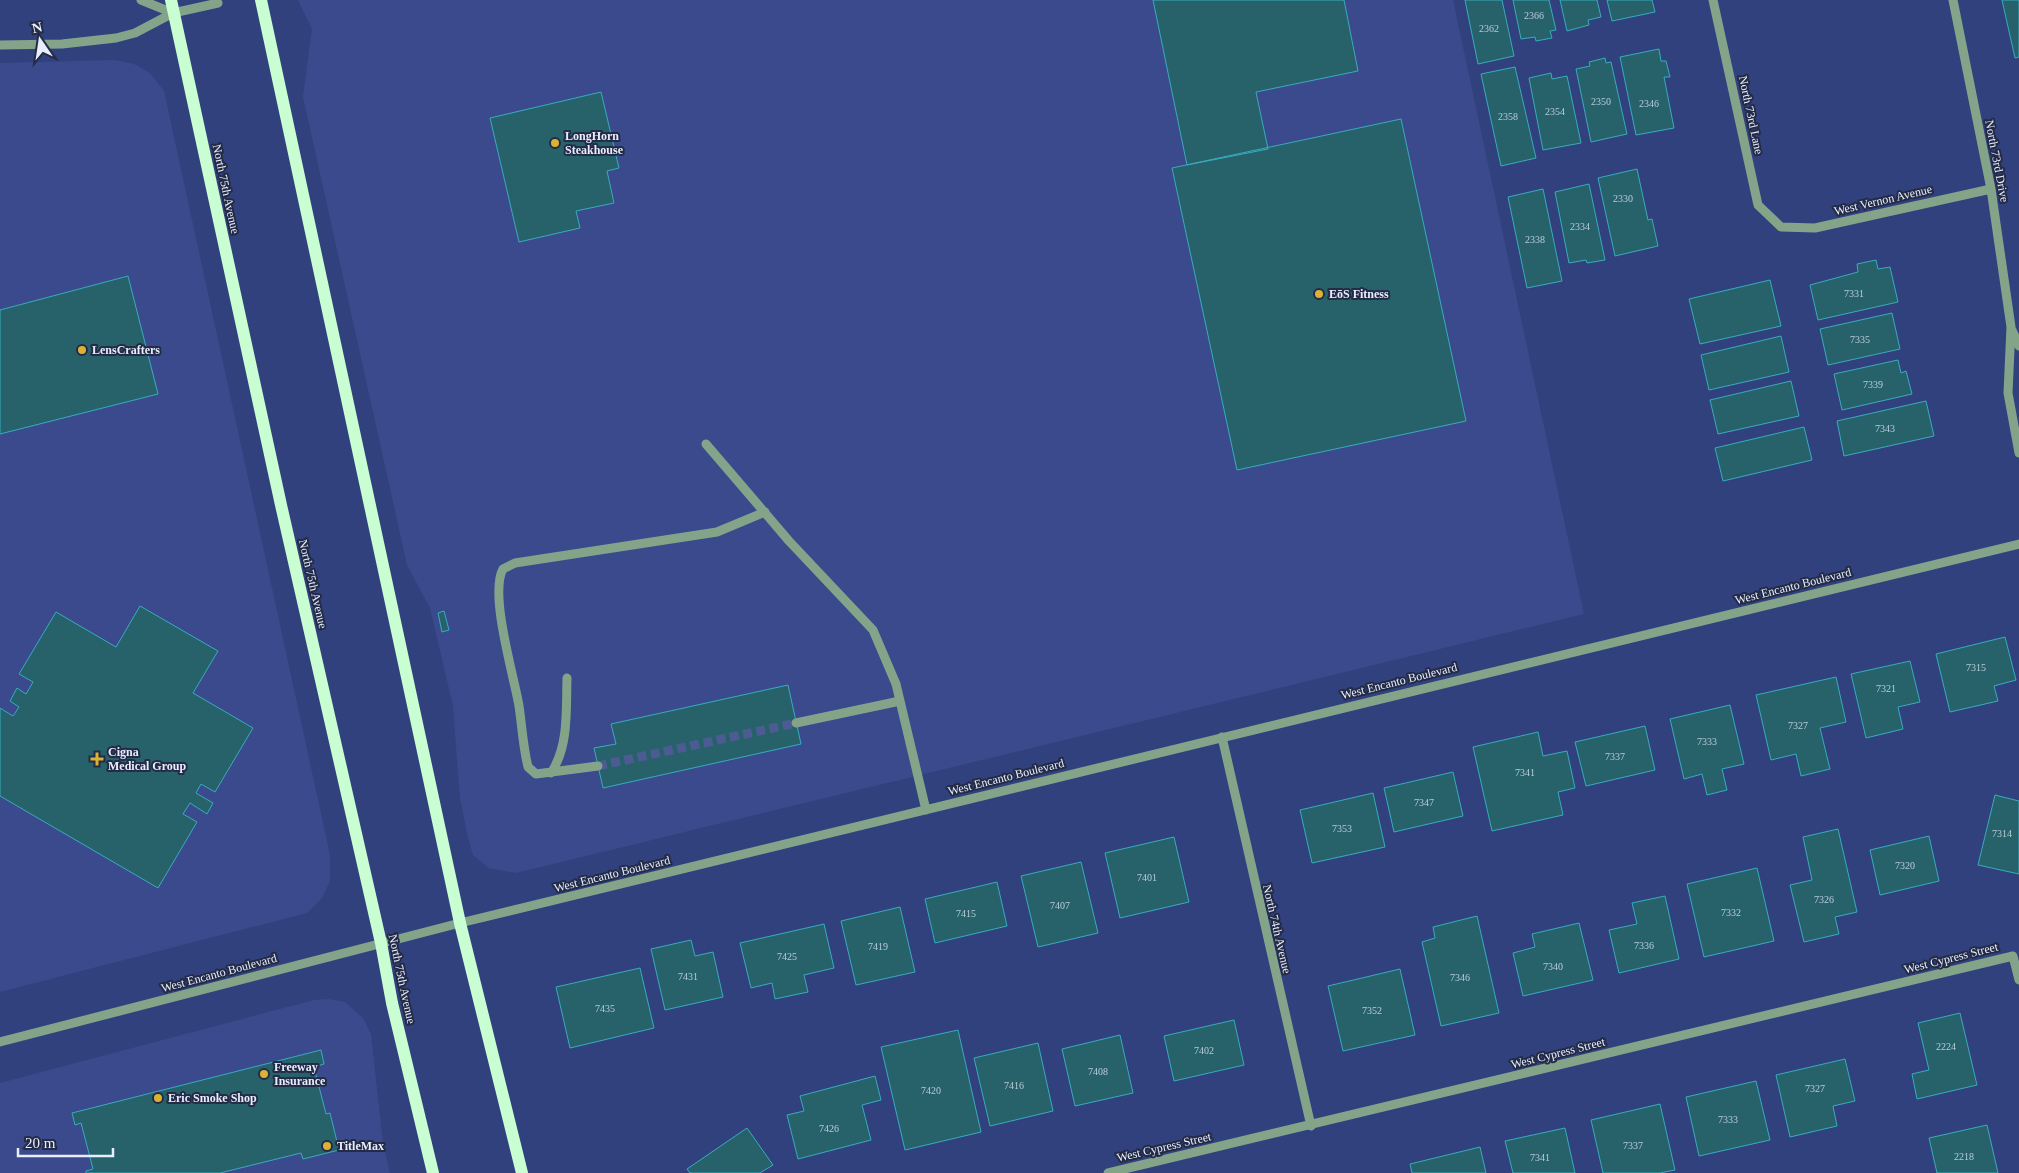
<svg xmlns="http://www.w3.org/2000/svg" width="2019" height="1173" viewBox="0 0 2019 1173" font-family="'Times New Roman',serif">
<rect width="100%" height="100%" fill="#31417e"/>
<path fill="#3a4a8d" d="M298,0H1453L1584,614L516,873L489,868L473,855L468,838L460,799L453,706L430,608L407,565L303,97L312,29Z
M115,60L134,64L150,73L164,91L330,855V881L322,898L307,913L0,992V63Z
M328,999L345,1002L363,1018L371,1034L383,1144L390,1173H0V1083L314,1000Z"/>
<path fill="#27626b" stroke="#38acbe" d="M1153,0H1344L1358,71L1256,92L1268,149L1187,165Z
M1465,0H1502L1514,56L1478,64Z
M1513,0H1549L1556,30L1550,31L1552,38L1536,41L1535,37L1521,39Z
M1560,0H1597L1601,17L1588,20L1589,25L1567,31Z
M1607,0H1652L1655,12L1612,21Z
M2002,0H2019V57L2015,58Z
M1659,49L1661,61H1666L1670,77H1664L1674,128L1636,135L1620,57Z
M1605,58L1606,63L1611,62L1627,134L1591,142L1576,69L1590,66L1589,62Z
M1515,67L1536,158L1501,166L1481,74Z
M1551,73L1552,79L1567,76L1581,143L1543,150L1529,78Z
M601,92L619,168L607,171L614,203L576,211L580,228L519,242L490,118Z
M1401,119L1466,421L1237,470L1172,168Z
M1637,169L1648,220L1652,219L1658,246L1615,256L1598,178Z
M1589,184L1605,260L1587,263L1586,260L1569,263L1555,192Z
M1543,189L1562,281L1527,288L1508,197Z
M1876,260L1878,269L1890,267L1898,302L1818,320L1810,285L1858,272L1857,264Z
M128,276L158,394L0,434V310Z
M1770,280L1781,326L1700,344L1689,299Z
M1892,313L1900,349L1828,365L1820,329Z
M1781,336L1789,372L1709,390L1701,355Z
M1898,360L1901,373L1906,371L1912,394L1842,410L1834,374Z
M1791,381L1799,416L1718,434L1710,400Z
M1926,401L1934,436L1844,456L1837,421Z
M1804,427L1812,460L1723,481L1715,448Z
M140,606L218,651L193,693L253,728L215,792L201,784L196,793L213,803L207,814L190,803L183,814L197,822L158,888L0,796V708L13,716L19,707L10,701L17,688L26,694L33,682L19,674L56,612L116,647Z
M444,611L449,630L442,632L438,613Z
M2005,637L2016,680L1994,686L1998,701L1950,712L1936,654Z
M1910,661L1920,702L1898,707L1903,729L1866,738L1851,674Z
M1836,677L1846,722L1820,728L1830,769L1801,776L1796,754L1771,760L1756,695Z
M788,685L801,744L603,788L594,748L616,744L611,724Z
M1730,705L1744,764L1722,769L1727,790L1707,795L1702,774L1684,779L1670,719Z
M1645,726L1655,770L1586,786L1575,742Z
M1538,732L1543,756L1567,751L1575,788L1558,792L1563,815L1492,831L1473,747Z
M1453,772L1463,816L1394,832L1384,788Z
M1373,793L1385,847L1312,863L1300,810Z
M1995,795L2019,801V874L1978,865Z
M1838,829L1857,912L1835,917L1839,934L1804,942L1790,885L1812,880L1803,837Z
M1929,836L1939,881L1880,895L1870,850Z
M1174,837L1189,902L1120,918L1105,853Z
M1081,862L1098,933L1038,947L1021,876Z
M1757,868L1774,941L1704,957L1687,884Z
M997,882L1007,926L935,943L925,899Z
M1665,896L1679,959L1619,973L1609,930L1637,924L1632,903Z
M900,907L915,972L856,985L841,921Z
M1477,916L1499,1013L1441,1026L1422,942L1435,938L1433,927Z
M1579,923L1593,980L1523,996L1513,953L1535,947L1532,934Z
M824,924L834,968L804,975L808,992L775,999L772,983L751,988L740,943Z
M691,940L695,956L713,952L723,997L665,1010L651,949Z
M640,968L654,1028L570,1048L556,987Z
M1400,969L1415,1035L1343,1051L1328,986Z
M1960,1013L1977,1085L1917,1099L1912,1074L1929,1070L1918,1023Z
M1234,1020L1244,1065L1174,1081L1164,1036Z
M958,1030L981,1132L905,1150L881,1047Z
M1120,1035L1133,1093L1075,1106L1062,1049Z
M1038,1043L1053,1111L990,1126L974,1058Z
M321,1050L324,1064L314,1067L326,1114L330,1113L339,1150L303,1159L301,1153L220,1173H86V1171L93,1169L81,1123L75,1125L72,1113Z
M1845,1059L1855,1101L1833,1106L1837,1126L1790,1137L1776,1075Z
M875,1076L881,1100L862,1105L871,1140L798,1159L787,1115L804,1111L800,1096Z
M1756,1081L1770,1140L1699,1156L1686,1097Z
M1660,1104L1675,1170L1660,1173H1603L1591,1120Z
M1987,1125L1998,1173H1937L1929,1138Z
M747,1128L773,1165L760,1173H690L687,1169Z
M1565,1128L1575,1173H1513L1505,1141Z
M1480,1147L1486,1173H1412L1410,1164Z"/>
<g fill="none" stroke-linecap="round" stroke-linejoin="round">
<path stroke="#4c5b91" stroke-width="9" stroke-dasharray="9 4.5" stroke-linecap="butt" d="M598,766L796,723"/>
<path stroke="#84a48a" stroke-width="9" d="M141,0L173,13
M1713,0L1758,205L1781,227L1815,228L1991,189
M1953,0L1991,189L2011,327L2008,393L2019,453
M0,45L62,44L116,38L135,33L173,13L218,3
M2012,330L2019,346
M706,444L789,541L873,630L896,684L926,810
M796,723L900,701
M1222,737L1311,1126
M598,766L536,774L528,767C523,747 522,726 519,706C514,676 489,594 503,569L515,563L717,532L765,512
M551,773C569,746 566,710 567,678
M0,1042L460,923L2019,544
M1108,1173L2013,956L2019,980"/>
<path stroke="#c9fdd2" stroke-width="12" d="M171,0L281,505L381,943L392,1003L433,1173
M261,0L460,923L522,1173"/>
</g>
<g fill="#dbb233" stroke="#232b47" stroke-width="2">
<circle cx="555" cy="143" r="5"/>
<circle cx="1319" cy="294" r="5"/>
<circle cx="82" cy="350" r="5"/>
<path d="M94.5 751.5h5v5h5v5h-5v5h-5v-5h-5v-5h5z"/>
<circle cx="264" cy="1074" r="5"/>
<circle cx="158" cy="1098" r="5"/>
<circle cx="327" cy="1146" r="5"/>
</g>
<g text-anchor="middle" dominant-baseline="central" stroke-width="4" stroke-linejoin="round" paint-order="stroke">
<g font-size="10" fill="#b8cbd8">
<text x="1534" y="15">2366</text>
<text x="1489" y="28">2362</text>
<text x="1601" y="101">2350</text>
<text x="1649" y="103">2346</text>
<text x="1555" y="111">2354</text>
<text x="1508" y="116">2358</text>
<text x="1623" y="198">2330</text>
<text x="1580" y="226">2334</text>
<text x="1535" y="239">2338</text>
<text x="1854" y="293">7331</text>
<text x="1860" y="339">7335</text>
<text x="1873" y="384">7339</text>
<text x="1885" y="428">7343</text>
<text x="1976" y="667">7315</text>
<text x="1886" y="688">7321</text>
<text x="1798" y="725">7327</text>
<text x="1707" y="741">7333</text>
<text x="1615" y="756">7337</text>
<text x="1525" y="772">7341</text>
<text x="1424" y="802">7347</text>
<text x="1342" y="828">7353</text>
<text x="2002" y="833">7314</text>
<text x="1905" y="865">7320</text>
<text x="1147" y="877">7401</text>
<text x="1824" y="899">7326</text>
<text x="1060" y="905">7407</text>
<text x="1731" y="912">7332</text>
<text x="966" y="913">7415</text>
<text x="1644" y="945">7336</text>
<text x="878" y="946">7419</text>
<text x="787" y="956">7425</text>
<text x="1553" y="966">7340</text>
<text x="688" y="976">7431</text>
<text x="1460" y="977">7346</text>
<text x="605" y="1008">7435</text>
<text x="1372" y="1010">7352</text>
<text x="1946" y="1046">2224</text>
<text x="1204" y="1050">7402</text>
<text x="1098" y="1071">7408</text>
<text x="1014" y="1085">7416</text>
<text x="1815" y="1088">7327</text>
<text x="931" y="1090">7420</text>
<text x="1728" y="1119">7333</text>
<text x="829" y="1128">7426</text>
<text x="1633" y="1145">7337</text>
<text x="1964" y="1156">2218</text>
<text x="1540" y="1157">7341</text>
</g>
<g font-size="12" fill="#e8eefc" stroke="#232b47">
<text transform="translate(1751 115) rotate(78)">North 73rd Lane</text>
<text transform="translate(1997 161) rotate(79)">North 73rd Drive</text>
<text transform="translate(226 189) rotate(78)">North 75th Avenue</text>
<text transform="translate(1883 200) rotate(-13)">West Vernon Avenue</text>
<text transform="translate(313 584) rotate(77)">North 75th Avenue</text>
<text transform="translate(1793 586) rotate(-14)">West Encanto Boulevard</text>
<text transform="translate(1399 681) rotate(-14)">West Encanto Boulevard</text>
<text transform="translate(1006 777) rotate(-14)">West Encanto Boulevard</text>
<text transform="translate(612 874) rotate(-14)">West Encanto Boulevard</text>
<text transform="translate(1277 929) rotate(77)">North 74th Avenue</text>
<text transform="translate(1951 958) rotate(-14)">West Cypress Street</text>
<text transform="translate(219 973) rotate(-15)">West Encanto Boulevard</text>
<text transform="translate(402 979) rotate(78)">North 75th Avenue</text>
<text transform="translate(1558 1053) rotate(-14)">West Cypress Street</text>
<text transform="translate(1164 1147) rotate(-13)">West Cypress Street</text>
</g>
<g font-size="12" font-weight="bold" fill="#e8eefc" stroke="#232b47" text-anchor="start">
<text x="565" y="136">LongHorn<tspan x="565" dy="14">Steakhouse</tspan></text>
<text x="1329" y="294">EōS Fitness</text>
<text x="92" y="350">LensCrafters</text>
<text x="108" y="752">Cigna<tspan x="108" dy="14">Medical Group</tspan></text>
<text x="274" y="1067">Freeway<tspan x="274" dy="14">Insurance</tspan></text>
<text x="168" y="1098">Eric Smoke Shop</text>
<text x="337" y="1146">TitleMax</text>
</g>
</g>
<g transform="translate(40 40) rotate(347)" stroke="#232b47" stroke-width="4" paint-order="stroke">
<path d="M0-4L9 19L0 12L-9 19Z" fill="#e8eefc"/>
<text y="-8" font-size="14" font-weight="bold" text-anchor="middle" fill="#e8eefc">N</text>
</g>
<path d="M18 1148v8h95v-8" fill="none" stroke="#e8eefc" stroke-width="2.5"/>
<text x="25" y="1148" font-size="15" fill="#e8eefc" stroke="#232b47" stroke-width="4" paint-order="stroke">20 m</text>
</svg>
